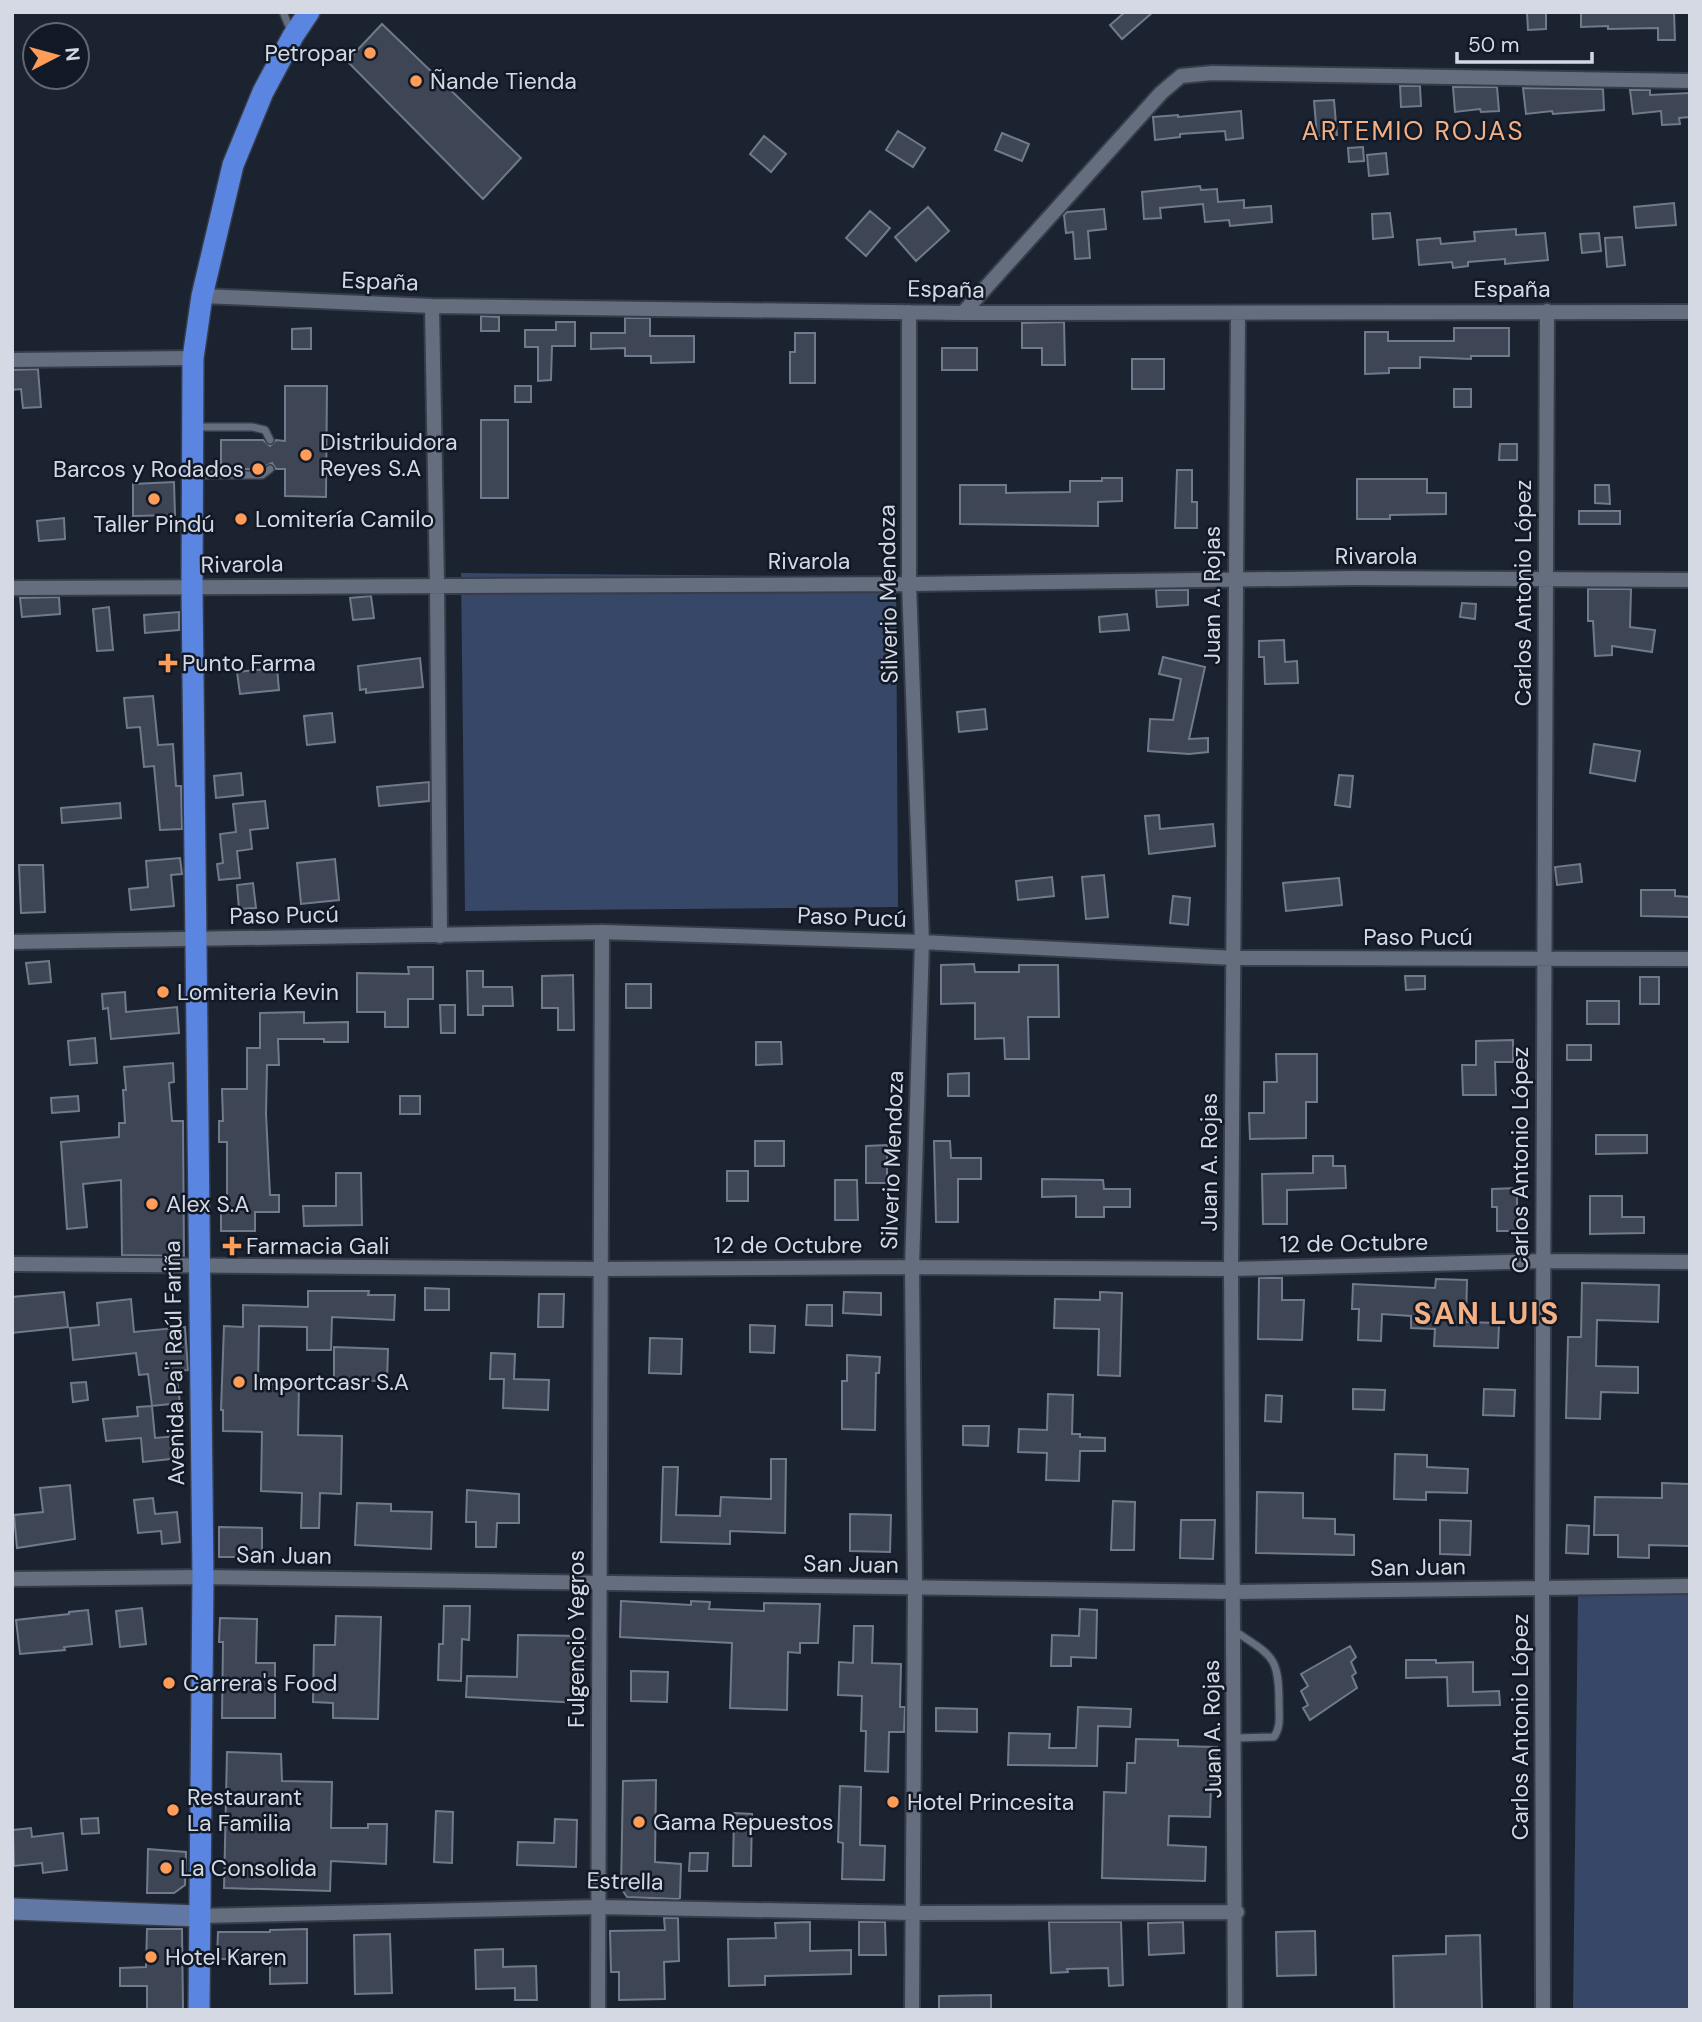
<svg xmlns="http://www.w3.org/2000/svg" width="1702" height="2022" viewBox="0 0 1702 2022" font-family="'DM Sans',sans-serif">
<rect width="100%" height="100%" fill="#1b2230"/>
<path fill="#374767" d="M461,573L896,577L898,907L465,911Z
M1578,1592L1690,1595V2010H1573Z"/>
<path fill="#3e4655" stroke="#717a8c" stroke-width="2" d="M1125,12H1153L1122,39L1110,25Z
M1581,12H1674L1675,40H1658V28L1608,29V26L1581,27Z
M1527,13H1546V29L1528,30Z
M382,24L521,158L483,199L347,61Z
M1400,86H1420L1421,106L1401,107Z
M1453,87H1497L1499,111L1481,112L1480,109L1455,112Z
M1523,88L1603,89L1604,110L1553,114L1552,111L1526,114Z
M1630,90H1650V95L1690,93V117L1679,118L1680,124L1662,125L1661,111L1633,114Z
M1334,100L1337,135L1317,136L1314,101Z
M1241,111L1243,138L1226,140L1225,131L1180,134V137L1155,140L1153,117L1178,115V117Z
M898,131L925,148L913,167L886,150Z
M1002,133L1029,144L1022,161L995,150Z
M764,136L786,154L771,172L750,154Z
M1363,147L1364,161L1349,162L1348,148Z
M1386,153L1388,174L1369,176L1367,155Z
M1200,186L1201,190L1217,189L1218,202L1244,200V208L1271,206L1272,222L1230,226L1229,220L1205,222L1203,204L1160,208L1161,218L1144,219L1142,192Z
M1674,203L1676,225L1636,228L1634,207Z
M928,207L949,231L916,261L895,237Z
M1104,209L1106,229L1088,231L1090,258L1075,259L1073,232L1066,233L1064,215L1067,212Z
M870,211L890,228L866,256L846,238Z
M1390,213L1393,237L1373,239L1372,214Z
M1516,229V235L1545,233L1548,260L1505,264V259L1468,262V266L1453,268L1452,262L1419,265L1417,240L1440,238L1441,244L1475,241L1474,232Z
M1599,233L1601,251L1582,253L1580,234Z
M1622,237L1625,265L1607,267L1605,238Z
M481,316L499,317V331H481Z
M625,318H650V336H694V362L651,363V356H625V348L591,349V333H625Z
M556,322H575V346H552L551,380L538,381V347H525V330H556Z
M1064,322L1065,365H1042V348H1022V323Z
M311,328V349H292V329Z
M1454,328H1509V356H1471V359L1420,357V368H1389V373L1365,374V332H1388V341H1454Z
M795,333H815V383H790V352H795Z
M942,348H977V370H942Z
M1132,359H1164V389H1132Z
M38,369L41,407L23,408L21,389L12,390V370Z
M285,386H327L326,497L285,496V469H276L272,463L260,469H221V440H263L270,446L276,440L285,441Z
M515,386H531V402H515Z
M1454,389H1471V407H1454Z
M481,420H508V498H481Z
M1500,444H1517V460H1499Z
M1177,470H1192V502H1197V528H1175Z
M1102,478H1122V501L1098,502V526L960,524V485H1006V493L1070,492V481H1102Z
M1357,479H1427V493H1446V514L1390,515V519H1357Z
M174,482L175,515L133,516V484Z
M1595,485H1609L1610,504L1595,503Z
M1579,511H1620V524H1579Z
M64,518L65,539L39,541L37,521Z
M1588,589H1631L1630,627L1655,630L1652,652L1612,646V655L1595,656L1593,621H1588Z
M1156,590H1188V605L1157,607Z
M371,596L374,618L353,620L350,598Z
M59,597L60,614L22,617L20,598Z
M1462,603L1476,604L1475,619L1460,617Z
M109,607L113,650L97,651L93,609Z
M179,612V630L145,633L144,615Z
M1127,614L1129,630L1100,632L1099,617Z
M1284,640L1285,662L1297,661L1298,683L1265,684L1264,657H1259V641Z
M1163,657L1205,667L1189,739L1208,738V752L1189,754L1148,751L1150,719L1173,720L1181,679L1159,674Z
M420,658L423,687L366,693V689L360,690L358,666Z
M277,668L279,690L240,694L237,672Z
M153,696L158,745L173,744L176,786H181L182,829L160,830L154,766L144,767L140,727L127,728L124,698Z
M985,709L987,729L959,732L957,712Z
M332,713L335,742L307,745L304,716Z
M1594,744L1640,751L1635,781L1590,773Z
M241,773L243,795L216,798L214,776Z
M1339,775L1353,776L1350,807L1335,805Z
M429,782V801L379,806L377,787Z
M265,801L268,828L250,830L252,849L237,851L240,878L219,880L217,864L223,863L220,834L236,832L233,804Z
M120,803L121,818L62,823L61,808Z
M1159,815L1160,829L1213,824L1215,846L1149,854L1145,816Z
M180,858L182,874L171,875L174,906L131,910L129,889L148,887L146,861Z
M335,859L339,900L301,904L297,863Z
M1580,864L1582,882L1557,885L1555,867Z
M19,865H43L45,912L21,913Z
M1104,875L1108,917L1086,919L1082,877Z
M1052,877L1054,896L1018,900L1016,881Z
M1339,878L1342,905L1286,911L1283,883Z
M253,883L256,908L239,909L237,885Z
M1641,890H1675V896L1690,897V917L1641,916Z
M1173,896L1190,898L1188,925L1170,923Z
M49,961L51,982L29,984L26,963Z
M974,964L975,972H1019V965H1058L1059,1017H1028L1029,1059H1005L1004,1038L975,1039V1003L941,1004V965Z
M408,967H433V999H408V1027H385V1012H357V973L409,974Z
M467,971H483V987H512L513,1006H483V1015H468Z
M573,975L574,1030H558V1008H542V976Z
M1405,976H1425V989L1406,990Z
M1640,977H1659V1004H1640Z
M626,984H651V1008H626Z
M125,992L126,1012L177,1007L179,1033L111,1039L108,1008L103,1009L102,994Z
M1587,1001H1619V1024H1587Z
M440,1005H455V1033H441Z
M304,1012V1023L348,1022V1042H324V1039H278L279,1065H267L266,1114L270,1195H279V1212H255V1231H221V1195H227V1142H219V1121H223L222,1089H247V1048H260V1013Z
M95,1038L97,1063L70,1065L68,1041Z
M1513,1040V1062H1495L1496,1095H1463L1462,1065H1476V1041Z
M756,1042H781L782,1064L756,1065Z
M1567,1045H1591V1060H1567Z
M1276,1054H1317V1102H1306V1138L1250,1139L1249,1113H1264V1082H1277Z
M173,1063L174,1082L169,1083L172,1121H183L184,1256L122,1255L121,1180L83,1184L87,1227L67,1229L61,1142L119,1137V1123H125L123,1090H126L124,1067Z
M969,1073V1096H948V1074Z
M78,1096L79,1111L52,1113L51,1098Z
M400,1096H420V1114H400Z
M1596,1135H1647V1153L1596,1154Z
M755,1141H784V1166H755Z
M934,1141H950L951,1158H981V1179H958V1222H936Z
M887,1145V1183H866V1146Z
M1313,1156H1333V1166H1345L1346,1188L1287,1190V1224H1263L1262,1174L1313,1173Z
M727,1171H748V1201H727Z
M336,1173H361L362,1225L304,1226L303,1206H336Z
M1042,1179L1103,1180L1104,1189H1130V1207H1104V1217H1076V1196L1042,1197Z
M835,1180H857L858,1220H835Z
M1517,1188V1210H1525V1231H1497V1207H1492V1189Z
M1590,1196H1622V1217H1644V1233L1590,1234Z
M1259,1278H1282V1300H1304L1302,1340L1258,1339Z
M1436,1279L1467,1280L1466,1322L1499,1323L1498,1348L1434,1346L1435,1329L1411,1328V1316L1382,1314L1381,1341L1358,1340L1359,1309H1352L1353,1284L1435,1288Z
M1582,1283L1659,1285L1658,1322L1597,1320L1596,1366L1638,1367V1393L1601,1392L1600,1419L1566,1418L1568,1337H1581Z
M425,1288L449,1289V1310H425Z
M308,1291H369L368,1295H395L394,1320L332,1317L331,1350H307V1327L259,1326L258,1384L299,1385L298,1435L342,1436L341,1494L320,1493L319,1528H301L302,1493L261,1491L262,1432L223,1431V1410H221L224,1326L243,1327V1305L308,1307Z
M64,1292L68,1327L12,1333V1297Z
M844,1292L881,1293V1315L843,1313Z
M1100,1292L1122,1293L1120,1376L1098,1375L1099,1329L1054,1328L1055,1299L1100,1300Z
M539,1294H564L563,1327H538Z
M131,1299L134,1332L185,1327L188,1370L176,1371L180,1403L152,1406L148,1374L139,1375L136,1353L73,1360L70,1328L99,1325L97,1303Z
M807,1305H832V1326L806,1325Z
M750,1325L775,1326L774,1353L750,1352Z
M650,1338L682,1339L681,1374L649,1373Z
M334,1347L388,1349L387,1381L334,1380Z
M491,1353L515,1354L514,1379L549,1380L548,1410L503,1408L504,1379H490Z
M847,1355L880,1357L879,1373H876L875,1430L842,1429V1381H847Z
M86,1382L88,1400L73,1402L71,1383Z
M1353,1389L1385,1390L1384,1410L1353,1409Z
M1484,1389L1515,1390L1514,1416L1483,1415Z
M1048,1394L1073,1395L1072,1434H1080V1437L1105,1438V1451H1080L1079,1481L1046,1480L1047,1453L1018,1452L1019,1429L1047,1430Z
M1266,1395L1282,1396L1281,1422L1265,1421Z
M152,1406L155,1438L177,1436L180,1458L143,1462L141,1438L106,1441L103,1419L138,1416L137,1407Z
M963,1426H989L988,1446L963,1445Z
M1395,1454L1427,1455V1467L1468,1469L1467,1493L1426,1492V1500L1394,1499Z
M771,1459H786L785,1533L730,1531V1544L661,1542L663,1467H678L676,1515L720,1516L721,1497L771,1499Z
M1662,1483L1690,1484V1546L1649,1545V1558L1618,1557V1535H1594L1595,1497L1662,1498Z
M70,1485L75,1539L17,1548L14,1515L43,1512L40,1488Z
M467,1490L519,1494V1523H497L496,1547H476V1522H466Z
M1257,1492L1303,1493V1518L1335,1519V1534L1354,1535V1555L1256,1553Z
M153,1498L155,1514L177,1512L180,1542L162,1544L161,1531L138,1533L134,1500Z
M1113,1501L1135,1502L1134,1550H1111Z
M357,1503L391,1504V1511L432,1512L431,1549L355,1545Z
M850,1514L891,1515L890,1552L850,1551Z
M1181,1520H1215L1213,1559L1180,1558Z
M1440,1520L1471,1521L1470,1555L1440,1554Z
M1567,1525L1589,1526L1588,1554L1566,1553Z
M219,1527L262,1528V1557H219Z
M621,1601L691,1605V1601L710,1602L709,1609L764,1611V1603L820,1604L818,1643H800V1653L788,1652L787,1710L730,1708L732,1643L620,1637Z
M444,1606H470L469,1640L462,1639L461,1681L438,1680L439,1644H443Z
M142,1608L146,1644L120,1647L116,1611Z
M1080,1609L1097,1610L1096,1658L1071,1657V1666H1051L1052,1635L1079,1636Z
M88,1610L92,1644L64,1647L65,1650L20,1654L16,1620L69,1614V1612Z
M336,1616L381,1617L378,1719L333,1718V1703L313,1702L314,1645H335Z
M220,1618L257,1619L256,1663H275V1718H222L223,1642H219Z
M854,1626H873L872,1663L901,1664L900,1707H905L904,1732H889L888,1772L865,1771L866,1731H861L862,1696L838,1695L839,1662L853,1663Z
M518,1635L585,1636L581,1703L466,1697L467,1676L517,1677Z
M1350,1646L1356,1657L1351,1662L1356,1673L1352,1676L1357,1688L1310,1720L1303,1708L1308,1705L1301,1691L1308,1686L1301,1674Z
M1406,1660H1436V1663L1473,1662V1692L1499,1691L1500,1705L1448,1706L1447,1677L1406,1678Z
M631,1671L668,1672L667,1702L631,1701Z
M1078,1707L1131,1709L1130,1727L1098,1726L1097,1766L1008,1765L1009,1733L1050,1734L1049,1748H1076Z
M936,1708L977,1709V1732L936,1731Z
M1136,1739L1178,1740V1746L1217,1747L1215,1788H1211L1210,1817L1169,1816L1168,1845L1206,1847L1205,1881L1102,1878L1104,1792L1126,1793L1127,1763H1135Z
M227,1752L281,1754L282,1781L332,1782L331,1828H368V1824H387L386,1864L331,1861L330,1891L224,1888Z
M656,1780L655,1862L681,1864L680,1898L678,1899L627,1897L621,1888L623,1781Z
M840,1786L861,1787L860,1845L885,1846L884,1880L842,1879L843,1843L838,1842Z
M436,1811L453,1812L452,1863L434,1862Z
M734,1813L752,1814L751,1866H733Z
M98,1818L99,1833L82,1834L81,1819Z
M555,1819L577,1820L576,1867L517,1865L518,1842L554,1843Z
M31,1828L32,1837L63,1833L67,1870L43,1873L42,1863L14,1866L13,1830Z
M148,1849L186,1852L185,1885L174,1893H147Z
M690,1853H708L707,1871H689Z
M664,1918H678L679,1961L664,1962L665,1999L619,2000V1972H611L610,1931L665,1930Z
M810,1922V1951L851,1950V1974L765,1976V1985L729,1986L728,1939L776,1938L775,1923Z
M859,1922H885L886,1955H859Z
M1049,1922H1121L1123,1985L1109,1986L1108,1968L1067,1969L1068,1972L1051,1973Z
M1183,1922L1184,1953L1149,1955L1148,1923Z
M147,1929H182L183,2010H147V1986H120V1968L146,1967Z
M307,1929V1983L270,1984V1959H217L218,1932H270V1930Z
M1315,1931L1316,1975L1277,1976L1276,1932Z
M390,1934L392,1993L355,1994L354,1935Z
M1480,1935L1482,2010H1394L1393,1956L1446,1954V1936Z
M503,1949V1967L536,1966L537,2000H515V1988L476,1989L475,1950Z
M991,1995V2010H939V1996Z"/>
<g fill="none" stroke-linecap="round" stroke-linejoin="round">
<defs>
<path id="service" d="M283,12L291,31
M196,427H252L265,430L270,440
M193,475H262L270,469
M1233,1630C1272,1656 1279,1655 1279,1704C1279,1716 1281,1727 1274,1737L1235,1738"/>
<path id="minor" d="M202,296L432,306L963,313L1690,312
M432,306L437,585L440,936
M909,312V584L922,942L912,1267L915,1588L912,2010
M963,313L1161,93L1181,76L1212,73L1690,81
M12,360L193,358
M12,588L909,584L1355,578L1690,580
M12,942L602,932L922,942L1234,958L1690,959
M12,1264L599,1269L912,1267L1231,1269L1543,1261L1690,1262
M12,1579L203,1577L1234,1592L1690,1586
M199,1916L599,1907L913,1913L1237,1912
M598,2010L602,932
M1235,2010L1231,1269L1238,314
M1543,2010L1542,1589L1547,311"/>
<path id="secondary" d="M12,1909L199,1916"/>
<path id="trunk" d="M199,2010L203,1577L192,588L193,358L202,296L233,165L263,92L293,36L309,12"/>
</defs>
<use href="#service" stroke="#373c49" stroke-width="10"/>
<use href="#minor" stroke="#373c49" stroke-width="18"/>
<use href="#secondary" stroke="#373c49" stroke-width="24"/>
<use href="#trunk" stroke="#373c49" stroke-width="24"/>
<use href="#service" stroke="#656e7f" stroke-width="7"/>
<use href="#minor" stroke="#656e7f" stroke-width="14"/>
<use href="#secondary" stroke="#6177a4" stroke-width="21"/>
<use href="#trunk" stroke="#5a85e0" stroke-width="21"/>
</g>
<g fill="#fe9c58" stroke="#121926" stroke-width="2.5">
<circle cx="370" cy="53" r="7"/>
<circle cx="416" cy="81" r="7"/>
<circle cx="306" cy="455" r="7"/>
<circle cx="258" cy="469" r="7"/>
<circle cx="154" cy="499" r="7"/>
<circle cx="241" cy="519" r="7"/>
<path d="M164.5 652.5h7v7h7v7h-7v7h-7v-7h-7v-7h7z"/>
<circle cx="163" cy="992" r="7"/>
<circle cx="152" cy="1204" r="7"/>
<path d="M228.5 1235.5h7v7h7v7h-7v7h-7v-7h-7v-7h7z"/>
<circle cx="239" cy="1382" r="7"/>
<circle cx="169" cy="1683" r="7"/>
<circle cx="893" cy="1802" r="7"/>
<circle cx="173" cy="1810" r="7"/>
<circle cx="639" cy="1822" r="7"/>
<circle cx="166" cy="1868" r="7"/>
<circle cx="151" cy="1957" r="7"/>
</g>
<g text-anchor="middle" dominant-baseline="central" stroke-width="5" stroke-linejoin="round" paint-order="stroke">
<g font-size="23" fill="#d4d9e3" stroke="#121926" text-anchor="start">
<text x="356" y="53" text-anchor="end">Petropar</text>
<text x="430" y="81">Ñande Tienda</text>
<text x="320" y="442">Distribuidora<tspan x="320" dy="26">Reyes S.A</tspan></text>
<text x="244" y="469" text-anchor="end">Barcos y Rodados</text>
<text x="255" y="519">Lomitería Camilo</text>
<text x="154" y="524" text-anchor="middle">Taller Pindú</text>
<text x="182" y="663">Punto Farma</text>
<text x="177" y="992">Lomiteria Kevin</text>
<text x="166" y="1204">Alex S.A</text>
<text x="246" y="1246">Farmacia Gali</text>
<text x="253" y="1382">Importcasr S.A</text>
<text x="183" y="1683">Carrera's Food</text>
<text x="187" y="1797">Restaurant<tspan x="187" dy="26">La Familia</tspan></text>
<text x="907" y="1802">Hotel Princesita</text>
<text x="653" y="1822">Gama Repuestos</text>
<text x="180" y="1868">La Consolida</text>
<text x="165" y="1957">Hotel Karen</text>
</g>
<g font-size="23" fill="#d4d9e3" stroke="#121926">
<text transform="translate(380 281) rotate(2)">España</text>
<text transform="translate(946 289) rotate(1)">España</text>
<text x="1512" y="289">España</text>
<text x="1376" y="556">Rivarola</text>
<text x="809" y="561">Rivarola</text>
<text transform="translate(242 564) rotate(-1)">Rivarola</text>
<text transform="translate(1523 593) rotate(-90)">Carlos Antonio López</text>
<text transform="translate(888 594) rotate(-91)">Silverio Mendoza</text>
<text transform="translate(1212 595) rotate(-90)">Juan A. Rojas</text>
<text transform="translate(284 915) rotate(-1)">Paso Pucú</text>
<text transform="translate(852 917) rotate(2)">Paso Pucú</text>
<text x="1418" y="937">Paso Pucú</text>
<text transform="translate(892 1160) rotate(-88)">Silverio Mendoza</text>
<text transform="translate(1520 1160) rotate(-90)">Carlos Antonio López</text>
<text transform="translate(1209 1162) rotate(-90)">Juan A. Rojas</text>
<text transform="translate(1354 1243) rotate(-1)">12 de Octubre</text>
<text x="788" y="1245">12 de Octubre</text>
<text transform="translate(174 1363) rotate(-91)">Avenida Pa'i Raúl Fariña</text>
<text transform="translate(284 1555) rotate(1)">San Juan</text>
<text transform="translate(851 1564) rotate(1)">San Juan</text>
<text transform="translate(1418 1567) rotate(-1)">San Juan</text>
<text transform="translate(576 1639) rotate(-90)">Fulgencio Yegros</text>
<text transform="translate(1520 1727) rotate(-90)">Carlos Antonio López</text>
<text transform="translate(1212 1729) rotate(-91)">Juan A. Rojas</text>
<text transform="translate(625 1881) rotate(1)">Estrella</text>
</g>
<g font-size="26" letter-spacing="2" fill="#f5b084" stroke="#121926">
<text x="1413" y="131">ARTEMIO ROJAS</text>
</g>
<g font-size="30" font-weight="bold" letter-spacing="2" fill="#f5b084" stroke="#121926">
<text x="1487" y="1313">SAN LUIS</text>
</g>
</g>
<rect width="1702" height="2022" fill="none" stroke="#d4d9e3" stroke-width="28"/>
<g transform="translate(56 56) rotate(84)"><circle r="33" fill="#121926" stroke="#606672" stroke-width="2"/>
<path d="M0-5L12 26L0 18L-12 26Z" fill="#fe9c58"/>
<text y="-10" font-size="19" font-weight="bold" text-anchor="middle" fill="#d4d9e3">N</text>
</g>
<path d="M1457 52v10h135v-10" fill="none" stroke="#d4d9e3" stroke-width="3.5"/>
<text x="1468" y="52" font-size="21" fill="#d4d9e3" stroke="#121926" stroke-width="5" paint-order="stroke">50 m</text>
</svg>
